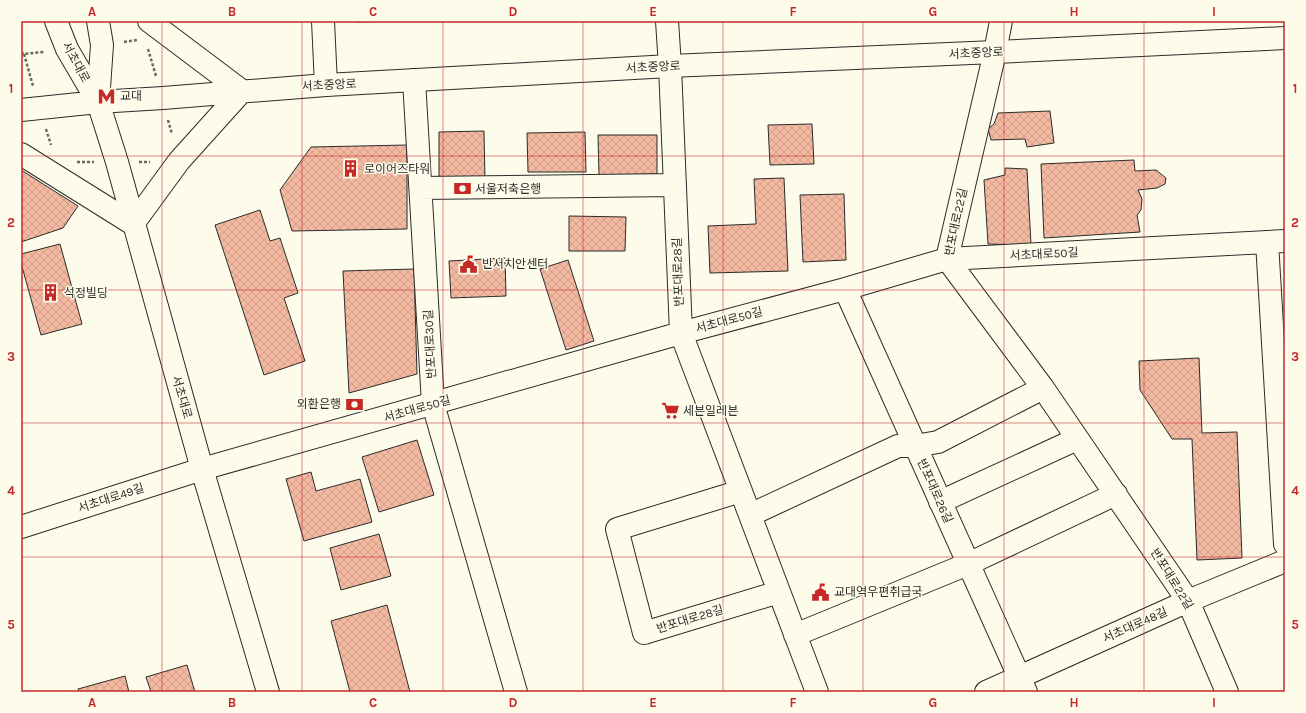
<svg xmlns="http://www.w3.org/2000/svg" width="1306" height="713" viewBox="0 0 1306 713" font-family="Karla,'Noto Sans KR',sans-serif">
<defs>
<pattern id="building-cross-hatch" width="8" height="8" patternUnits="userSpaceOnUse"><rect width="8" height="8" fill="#f2b8a0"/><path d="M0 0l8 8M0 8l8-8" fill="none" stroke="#d09e8a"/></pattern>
</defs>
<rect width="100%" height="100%" fill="#fdfbea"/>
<path fill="url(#building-cross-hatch)" stroke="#2b2b2b" d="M357,21H397L357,22Z
M1050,111L1054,143L1027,147L1025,139L991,140L988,129L994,124L998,113Z
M812,124L814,164L770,165L768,125Z
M484,131L485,181L439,182V132Z
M585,132L586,172H528L527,133Z
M598,135H657V174L599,175Z
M407,145V229L292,231L280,190L311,147Z
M1134,160L1135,171L1156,170L1166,178L1165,184L1157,188L1138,190L1142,199L1141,210L1137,215L1140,232L1044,238L1041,164Z
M1005,168L1027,169L1031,245L988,244L984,180L1005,175Z
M21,170L78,206L63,228L21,242Z
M784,178L788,271L710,273L708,226L756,224L754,179Z
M844,194L846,260L803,262L800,195Z
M260,210L270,241L280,238L298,293L284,298L305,361L264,375L215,225Z
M569,216L626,217L625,251H569Z
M60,244L82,324L41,335L21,263V254Z
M505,258L506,296L451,298L449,261Z
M568,260L594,341L566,350L540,269Z
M414,269L417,374L349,393L343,271Z
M1199,358L1202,433L1237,432L1242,558L1197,560L1192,439H1172L1140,390L1139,361Z
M417,440L434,495L379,512L362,457Z
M311,472L316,491L360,479L372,522L304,541L286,479Z
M379,534L391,576L341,590L330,548Z
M387,605L410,692H350L331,621Z
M187,665L195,692H151L146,677Z
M125,676L129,692H79L78,689Z"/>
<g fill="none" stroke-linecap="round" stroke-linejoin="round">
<defs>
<path id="minor" d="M323,21L326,85
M667,21L670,66L681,333L817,692
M1001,21L995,52L947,259L1043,388L1188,601L1227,692
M414,80L433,404L516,692
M421,188L675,185
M1267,242L1285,544
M845,289L1026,692
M741,491L617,529L644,633L779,592
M940,502L1077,439
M750,515L898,446H915L938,442L1043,388
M21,527L202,469L681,333L845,289L947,259L1285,241
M795,635L968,564L1116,494
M986,692L1188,601L1285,561"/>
<path id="major" d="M56,21L67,49L98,102L117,162L202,469L268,692
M149,21L242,91
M98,102L102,45L98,21
M21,110L98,102L163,98L326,85L670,66L995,52L1285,38
M21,154L133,224L179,161L242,91"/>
</defs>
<use href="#minor" stroke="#2b2b2b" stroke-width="24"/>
<use href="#major" stroke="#2b2b2b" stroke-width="24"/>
<path stroke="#6a6964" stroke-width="2.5" stroke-dasharray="3 2" stroke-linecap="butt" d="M124,42L137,40
M148,49L156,76
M21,52L24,54L44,52
M24,54L33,86
M168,120L172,134
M46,129L51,145
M77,162H94
M139,162H150"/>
<use href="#minor" stroke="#fdfbea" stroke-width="22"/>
<use href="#major" stroke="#fdfbea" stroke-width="22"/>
</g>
<path fill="none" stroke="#c62828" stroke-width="1" stroke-opacity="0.55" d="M162,21V692M302,21V692M443,21V692M583,21V692M723,21V692M863,21V692M1004,21V692M1144,21V692M21,156H1285M21,290H1285M21,423H1285M21,557H1285"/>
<defs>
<symbol id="metro-bare" viewBox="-9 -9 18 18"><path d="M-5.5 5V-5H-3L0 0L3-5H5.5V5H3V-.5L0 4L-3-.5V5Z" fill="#c62828" stroke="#fdfbea" stroke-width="2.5" paint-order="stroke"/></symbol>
<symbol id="building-bare" viewBox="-9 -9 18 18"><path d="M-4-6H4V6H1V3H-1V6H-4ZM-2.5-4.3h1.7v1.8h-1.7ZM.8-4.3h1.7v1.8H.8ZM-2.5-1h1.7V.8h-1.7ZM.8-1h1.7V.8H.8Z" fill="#c62828" stroke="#fdfbea" stroke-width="2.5" paint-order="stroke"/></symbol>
<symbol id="bank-bare" viewBox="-9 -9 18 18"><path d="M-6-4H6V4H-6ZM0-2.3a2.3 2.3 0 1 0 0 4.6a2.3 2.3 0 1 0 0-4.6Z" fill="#c62828" stroke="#fdfbea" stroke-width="2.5" paint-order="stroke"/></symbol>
<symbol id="civic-bare" viewBox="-9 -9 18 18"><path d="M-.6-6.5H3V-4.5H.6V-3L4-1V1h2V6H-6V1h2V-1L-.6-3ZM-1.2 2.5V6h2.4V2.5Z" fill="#c62828" stroke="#fdfbea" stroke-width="2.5" paint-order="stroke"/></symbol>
<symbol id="supermarket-bare" viewBox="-9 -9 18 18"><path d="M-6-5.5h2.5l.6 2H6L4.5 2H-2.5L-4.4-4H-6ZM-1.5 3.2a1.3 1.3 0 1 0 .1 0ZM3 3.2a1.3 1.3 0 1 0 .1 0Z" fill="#c62828" stroke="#fdfbea" stroke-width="2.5" paint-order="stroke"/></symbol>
</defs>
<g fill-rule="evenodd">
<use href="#metro-bare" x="94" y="84" width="25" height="25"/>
<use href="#building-bare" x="338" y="156" width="25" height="25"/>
<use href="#bank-bare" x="450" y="176" width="25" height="25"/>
<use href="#civic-bare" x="456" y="252" width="25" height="25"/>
<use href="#building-bare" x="38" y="280" width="25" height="25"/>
<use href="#bank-bare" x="342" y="392" width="25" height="25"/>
<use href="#supermarket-bare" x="658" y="398" width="25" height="25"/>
<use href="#civic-bare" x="808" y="580" width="25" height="25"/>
</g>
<g text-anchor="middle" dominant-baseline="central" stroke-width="3" stroke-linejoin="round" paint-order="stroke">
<g font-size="12" fill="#2b2b2b" stroke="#fdfbea">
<text transform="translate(976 53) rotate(-3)">서초중앙로</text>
<text transform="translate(76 62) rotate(62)">서초대로</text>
<text transform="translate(653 67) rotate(-3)">서초중앙로</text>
<text transform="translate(329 85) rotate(-3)">서초중앙로</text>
<text transform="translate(956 222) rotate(-78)">반포대로22길</text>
<text transform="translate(1044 254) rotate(-3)">서초대로50길</text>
<text transform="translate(678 272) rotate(-92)">반포대로28길</text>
<text transform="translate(729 320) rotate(-15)">서초대로50길</text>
<text transform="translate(430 344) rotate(-93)">반포대로30길</text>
<text transform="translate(182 397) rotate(74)">서초대로</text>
<text transform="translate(417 409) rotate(-16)">서초대로50길</text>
<text transform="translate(935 491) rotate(66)">반포대로26길</text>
<text transform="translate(111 498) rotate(-18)">서초대로49길</text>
<text transform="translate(1172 579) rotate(58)">반포대로22길</text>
<text transform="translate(690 619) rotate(-17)">반포대로28길</text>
<text transform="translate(1135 625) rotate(-24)">서초대로48길</text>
</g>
<g font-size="12" fill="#2b2b2b" stroke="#fdfbea" text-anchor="start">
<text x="120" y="96">교대</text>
<text x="364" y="169">로이어즈타워</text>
<text x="475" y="189">서울저축은행</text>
<text x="482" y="264">반서치안센터</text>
<text x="64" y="293">석정빌딩</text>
<text x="341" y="404" text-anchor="end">외환은행</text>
<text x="683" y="411">세븐일레븐</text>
<text x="834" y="592">교대역우편취급국</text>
</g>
</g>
<rect width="1306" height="713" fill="none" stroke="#fdfbea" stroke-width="44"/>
<rect x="22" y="22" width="1262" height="669" fill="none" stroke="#c62828" stroke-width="1.5"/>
<g font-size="13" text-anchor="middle" font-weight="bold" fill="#c62828">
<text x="92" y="16">A</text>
<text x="232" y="16">B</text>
<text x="373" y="16">C</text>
<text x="513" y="16">D</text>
<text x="653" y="16">E</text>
<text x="793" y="16">F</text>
<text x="933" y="16">G</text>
<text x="1074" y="16">H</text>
<text x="1214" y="16">I</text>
<text x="11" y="93">1</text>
<text x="1295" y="93">1</text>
<text x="11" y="227">2</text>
<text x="1295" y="227">2</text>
<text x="11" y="361">3</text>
<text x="1295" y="361">3</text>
<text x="11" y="495">4</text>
<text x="1295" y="495">4</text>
<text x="11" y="629">5</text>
<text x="1295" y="629">5</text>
<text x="92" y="707">A</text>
<text x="232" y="707">B</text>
<text x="373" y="707">C</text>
<text x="513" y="707">D</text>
<text x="653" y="707">E</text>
<text x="793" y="707">F</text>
<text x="933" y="707">G</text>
<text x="1074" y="707">H</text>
<text x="1214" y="707">I</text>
</g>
</svg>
